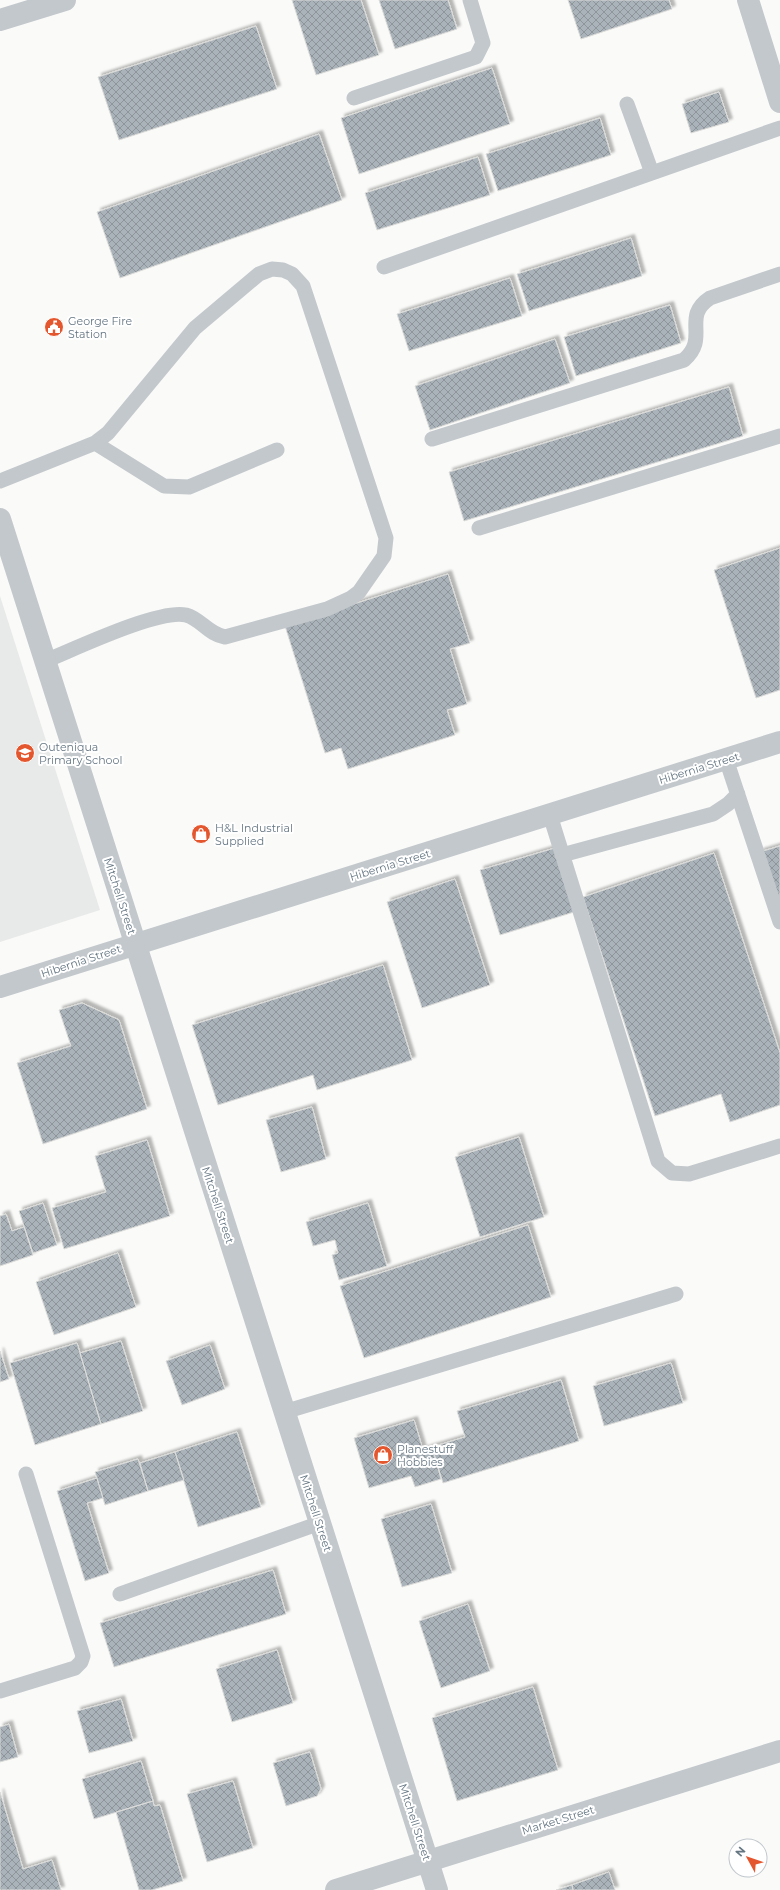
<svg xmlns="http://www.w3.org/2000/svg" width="780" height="1890" viewBox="0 0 780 1890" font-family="Montserrat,sans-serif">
<defs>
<pattern id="building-cross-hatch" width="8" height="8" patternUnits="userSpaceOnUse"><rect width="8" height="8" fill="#aab3b9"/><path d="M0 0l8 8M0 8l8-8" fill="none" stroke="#8e969c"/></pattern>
<filter id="shadow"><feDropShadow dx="3.5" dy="-3.5" stdDeviation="1" flood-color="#0004"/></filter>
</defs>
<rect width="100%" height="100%" fill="#fafaf8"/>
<path fill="#e8e9e9" d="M0,596L100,910L0,942Z"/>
<path fill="url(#building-cross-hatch)" stroke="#dcdcda" filter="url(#shadow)" d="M292,0H361L379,55L316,75Z
M379,0H448L457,29L395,49Z
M568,0H669L672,9L581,39Z
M256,26L277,89L119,140L98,77Z
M492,68L510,124L359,174L341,118Z
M719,92L729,122L691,133L682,104Z
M600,118L611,155L498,191L486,154Z
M319,134L342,200L120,278L97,212Z
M478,157L490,195L377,230L365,193Z
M631,238L642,276L529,311L517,274Z
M510,278L522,316L409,351L397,314Z
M670,305L681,343L576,376L564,337Z
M555,339L570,383L430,430L415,386Z
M729,387L743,436L464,521L449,472Z
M780,548V690L756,698L714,570Z
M448,574L470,643L450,649L467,704L447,710L455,735L348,769L341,748L325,753L285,626Z
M780,846V913L760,852Z
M555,848L574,912L500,935L480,870Z
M714,853L780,1053V1105L730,1122L721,1094L655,1116L583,897Z
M455,879L490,985L422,1008L387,902Z
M383,965L412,1060L317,1090L313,1075L218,1105L192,1025Z
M82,1003L119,1020L147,1109L43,1144L17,1063L71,1046L59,1010Z
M312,1107L326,1159L281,1172L266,1120Z
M519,1137L544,1217L480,1237L455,1157Z
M147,1140L170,1216L64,1249L52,1208L106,1192L95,1156Z
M43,1203L57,1245L33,1253L19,1211Z
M368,1203L387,1266L339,1280L332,1255L338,1253L335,1240L313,1246L306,1222Z
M6,1214L12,1231L24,1227L33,1255L0,1266V1216Z
M528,1225L551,1297L364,1358L340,1286Z
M118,1253L136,1307L54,1335L36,1282Z
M121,1341L143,1411L101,1424L80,1353Z
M77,1343L101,1424L35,1445L10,1363Z
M210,1345L225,1389L182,1405L166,1361Z
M0,1351L9,1379L0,1382Z
M671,1363L683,1403L604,1426L593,1386Z
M561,1380L579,1441L443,1483L432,1447L465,1437L457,1411Z
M414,1420L423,1450L432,1447L441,1479L415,1487L411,1476L369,1488L354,1438Z
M237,1432L261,1507L198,1527L175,1452Z
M175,1452L184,1480L148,1491L140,1463Z
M138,1459L148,1491L105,1505L95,1472Z
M97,1478L103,1498L87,1503L109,1573L85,1581L57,1491Z
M431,1504L452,1573L402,1587L381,1519Z
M273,1570L286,1614L114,1667L100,1623Z
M468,1604L490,1671L441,1688L419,1621Z
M277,1650L293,1703L232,1722L216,1669Z
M533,1687L558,1770L457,1801L432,1718Z
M121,1699L133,1741L89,1753L77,1711Z
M9,1724L18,1757L0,1762V1727Z
M310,1752L321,1789L317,1796L286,1806L273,1763Z
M141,1761L153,1801L94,1819L82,1779Z
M233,1781L253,1848L207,1862L187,1794Z
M0,1792L23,1869L52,1860L61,1890H0Z
M153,1801L154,1806L160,1805L183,1881L152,1890H139L116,1812Z
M609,1872L615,1890H573L572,1885Z
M572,1885L573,1890H556Z"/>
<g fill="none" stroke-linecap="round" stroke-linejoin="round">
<path stroke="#c3c8cc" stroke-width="15" d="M354,98L476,57L483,43L470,0
M627,104L652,173
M384,267L780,128
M432,439L684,360C710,338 681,317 710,298L780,274
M95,443L164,486L189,487L277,450
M0,481L95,443L108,433L195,328L259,274L272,269L283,270L292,274L303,286L386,538L384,556L359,592L351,598L327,609L225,637C208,634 201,619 186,615C158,609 75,649 45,661
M479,528L780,436
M726,759L780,922
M550,815L658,1161L672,1173L689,1174L780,1146
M562,855L713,814L728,804L738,794
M284,1412L676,1294
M120,1594L320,1523
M0,1691L75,1668L81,1662L83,1656L26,1474"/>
<path stroke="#c3c8cc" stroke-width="22" d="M748,0L780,102
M0,20L65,0
M0,519L437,1890
M336,1890L780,1751"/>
<path stroke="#c3c8cc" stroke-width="22" d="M0,987L780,742"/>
</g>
<defs>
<symbol id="civic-disc" viewBox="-11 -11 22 22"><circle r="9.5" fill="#e4572e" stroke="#fff"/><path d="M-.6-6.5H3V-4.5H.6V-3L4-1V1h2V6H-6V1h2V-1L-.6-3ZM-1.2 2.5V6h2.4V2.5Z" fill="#fff"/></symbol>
<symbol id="school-disc" viewBox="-11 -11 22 22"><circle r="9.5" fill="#e4572e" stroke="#fff"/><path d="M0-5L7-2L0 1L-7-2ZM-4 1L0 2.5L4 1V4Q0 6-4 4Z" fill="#fff"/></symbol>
<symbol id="shop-disc" viewBox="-11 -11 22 22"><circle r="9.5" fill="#e4572e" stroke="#fff"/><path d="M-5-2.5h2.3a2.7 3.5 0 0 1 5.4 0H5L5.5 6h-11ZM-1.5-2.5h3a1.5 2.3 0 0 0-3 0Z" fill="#fff"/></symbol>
</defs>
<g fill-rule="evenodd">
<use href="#civic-disc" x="43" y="316" width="22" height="22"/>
<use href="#school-disc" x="14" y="742" width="22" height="22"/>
<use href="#shop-disc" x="190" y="823" width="22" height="22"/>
<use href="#shop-disc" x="372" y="1444" width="22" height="22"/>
</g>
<g text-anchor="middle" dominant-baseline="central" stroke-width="4" stroke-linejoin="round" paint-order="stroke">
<g font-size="11" fill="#657683" stroke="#fff" text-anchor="start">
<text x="68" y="321">George Fire<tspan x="68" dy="13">Station</tspan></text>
<text x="39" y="747">Outeniqua<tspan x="39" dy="13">Primary School</tspan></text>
<text x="215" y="828">H&amp;L Industrial<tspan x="215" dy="13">Supplied</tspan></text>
<text x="397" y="1449">Planestuff<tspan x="397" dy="13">Hobbies</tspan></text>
</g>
<g font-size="11" fill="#657683" stroke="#fff">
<text transform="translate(699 768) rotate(-17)">Hibernia Street</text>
<text transform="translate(390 865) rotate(-17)">Hibernia Street</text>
<text transform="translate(120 896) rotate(72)">Mitchell Street</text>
<text transform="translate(81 961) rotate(-18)">Hibernia Street</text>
<text transform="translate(218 1205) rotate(72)">Mitchell Street</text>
<text transform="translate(316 1513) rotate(72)">Mitchell Street</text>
<text transform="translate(558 1820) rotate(-17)">Market Street</text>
<text transform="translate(415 1822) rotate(72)">Mitchell Street</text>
</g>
</g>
<g transform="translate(748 1858) rotate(310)"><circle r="19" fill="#ffffff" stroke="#c1c8cd"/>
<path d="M0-3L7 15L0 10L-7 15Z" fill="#e4572e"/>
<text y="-6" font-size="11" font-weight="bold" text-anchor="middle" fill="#657683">N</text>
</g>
</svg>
